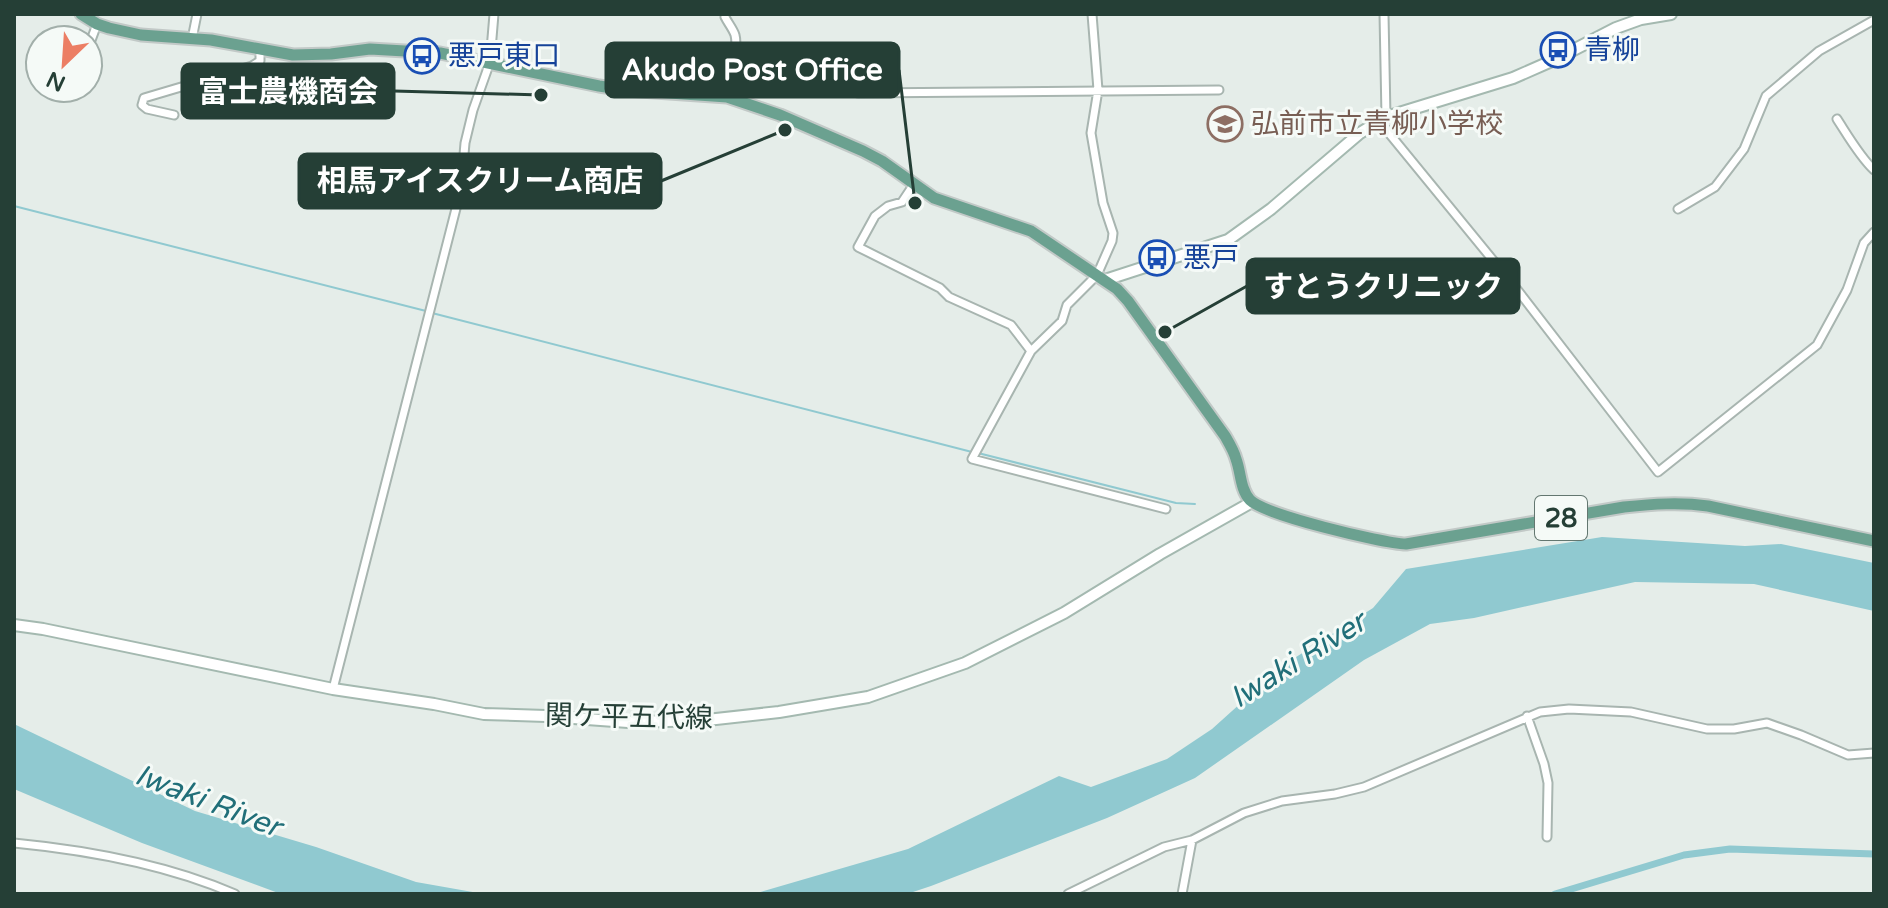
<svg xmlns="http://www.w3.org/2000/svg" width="1888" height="908" viewBox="0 0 1888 908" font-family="'Varela Round','Noto Sans JP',sans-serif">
<rect width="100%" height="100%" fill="#e5ede9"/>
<path fill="#90c9d0" d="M1602,537L1745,546L1781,544L1874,563V611L1754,584L1635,582L1474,618L1430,624L1364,660L1195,778L1107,818L931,886L907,894H744L757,893L908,849L1059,776L1091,787L1167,759L1212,729L1282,666L1373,608L1406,569Z
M14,724L195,811L316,847L416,882L484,894H281L142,843L14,789Z"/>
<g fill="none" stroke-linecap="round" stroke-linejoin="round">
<path stroke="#90c9d0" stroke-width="2" d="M14,206L426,311
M432,313L972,452
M978,453L1176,503L1195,504"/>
<path stroke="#90c9d0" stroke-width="7" d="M1555,894L1684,855L1730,849L1874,854"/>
<defs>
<path id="street" d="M1092,14L1098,90L1091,133L1103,203L1113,233L1112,241L1097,275L1067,305L1062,321L1031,351L972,459L1166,509
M1384,14L1386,117
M725,17C728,23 733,29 735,35C739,50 729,80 727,97
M192,39L197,14
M88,58L91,53L90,43L97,24
M858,93L1219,90
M174,115L147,109L142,105L144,98L252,66L260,61V49
M1837,119C1848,136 1860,157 1874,170
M1379,121L1519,292L1658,472L1817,345L1847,290L1864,243L1874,232
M914,184L902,202L888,206L875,216L858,247L940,288L949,297L1011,325L1031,351
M1678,209L1715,187L1744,149L1766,96L1819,51L1874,20
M333,689L461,189L465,143L473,110L490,62L494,14
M1527,716L1544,764L1548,783L1547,837
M14,843C86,850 168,865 235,894
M1068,894L1164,847L1192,840L1244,813L1282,801L1335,794L1364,787L1540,712L1569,709L1631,712L1707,729H1734L1767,723L1801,735L1848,755L1874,753
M1182,894L1192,840"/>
<path id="secondary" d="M1105,280L1228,240L1271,209L1360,133L1386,117L1513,78L1554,60L1616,28L1641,19L1671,14
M14,625L43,629L333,689L434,704L484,714L546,716L628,722L707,720L779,712L868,697L965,663L1064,613L1160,554L1252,502"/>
<path id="primary" d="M81,14L97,24L109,28L141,35L211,40L293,55L331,54L370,49L440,53L599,86L626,90L727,97L780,115L863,151L882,161L934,198L1031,231L1117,289L1128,301L1225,436C1229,443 1234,451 1236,459C1241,472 1240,489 1250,500C1265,515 1381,543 1406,544L1624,507C1653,504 1680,502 1708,506L1874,541"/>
</defs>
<use href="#street" stroke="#a8b5b0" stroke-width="11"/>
<use href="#secondary" stroke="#a4b9b0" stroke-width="14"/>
<use href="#primary" stroke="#c2c9c7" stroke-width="15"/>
<use href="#street" stroke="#fff" stroke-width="7"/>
<use href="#secondary" stroke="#fff" stroke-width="10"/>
<use href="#primary" stroke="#6ba190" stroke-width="11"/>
</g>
<defs>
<symbol id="bus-ring" viewBox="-11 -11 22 22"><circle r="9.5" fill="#f5faf7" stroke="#1a4fb4" stroke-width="1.5"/><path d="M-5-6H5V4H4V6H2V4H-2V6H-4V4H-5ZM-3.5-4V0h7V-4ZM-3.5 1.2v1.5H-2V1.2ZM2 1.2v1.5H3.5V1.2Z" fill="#1a4fb4"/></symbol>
<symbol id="school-ring" viewBox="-11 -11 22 22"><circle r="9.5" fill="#f5faf7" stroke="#8d6e63" stroke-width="1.5"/><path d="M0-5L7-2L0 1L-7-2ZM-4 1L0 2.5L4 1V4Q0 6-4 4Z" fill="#8d6e63"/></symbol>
</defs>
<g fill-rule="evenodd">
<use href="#bus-ring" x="1538" y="30" width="40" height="40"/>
<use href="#bus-ring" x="402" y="36" width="40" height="40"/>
<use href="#school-ring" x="1205" y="104" width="40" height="40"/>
<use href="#bus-ring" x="1137" y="238" width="40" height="40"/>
</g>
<g text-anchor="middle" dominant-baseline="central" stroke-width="6" stroke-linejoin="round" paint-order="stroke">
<rect fill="#f5faf7" stroke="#637770" stroke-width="2" x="1535" y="496" width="52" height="44" rx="6"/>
<g font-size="26" font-weight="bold" fill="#253f36">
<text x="1561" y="518">28</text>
</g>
<g font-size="28" fill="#164399" stroke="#f5faf7" text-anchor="start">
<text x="1584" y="50">青柳</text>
<text x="448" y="56">悪戸東口</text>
<text x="1183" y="258">悪戸</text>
</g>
<g font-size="28" fill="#785e54" stroke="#f5faf7" text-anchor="start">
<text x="1251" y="124">弘前市立青柳小学校</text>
</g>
<g font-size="28" fill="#253f36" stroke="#f5faf7">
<text transform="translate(629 717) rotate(1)">関ケ平五代線</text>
</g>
<g font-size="30" font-style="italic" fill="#216f79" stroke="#f5faf7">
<text transform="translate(1298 660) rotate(-32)">Iwaki River</text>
<text transform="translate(208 801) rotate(21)">Iwaki River</text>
</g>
</g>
<path fill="none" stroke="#253f36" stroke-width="3" d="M915 203L899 70M541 95L394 91M785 130L661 181M1165 332L1247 286"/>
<g fill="#253f36" stroke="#f5faf7" stroke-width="3">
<circle cx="915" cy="203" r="8"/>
<circle cx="541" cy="95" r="8"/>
<circle cx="785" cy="130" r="8"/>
<circle cx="1165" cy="332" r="8"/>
</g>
<g fill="#253f36" stroke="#253f36" stroke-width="3">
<rect x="606" y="43" width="293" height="54" rx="8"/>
<rect x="182" y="64" width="212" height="54" rx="8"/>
<rect x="299" y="154" width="362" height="54" rx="8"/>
<rect x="1247" y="259" width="272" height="54" rx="8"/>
</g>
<g font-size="30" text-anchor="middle" font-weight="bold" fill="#fff">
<text x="752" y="80">Akudo Post Office</text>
<text x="288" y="102">富士農機商会</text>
<text x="480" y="191">相馬アイスクリーム商店</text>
<text x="1383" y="297">すとうクリニック</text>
</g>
<rect width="1888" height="908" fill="none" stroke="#253f36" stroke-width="32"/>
<g transform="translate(64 64) rotate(205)"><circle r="38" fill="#f5faf7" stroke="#a2afaa" stroke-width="2"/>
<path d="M0-6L14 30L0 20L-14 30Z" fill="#ec7e64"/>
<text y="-12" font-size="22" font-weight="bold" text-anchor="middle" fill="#253f36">N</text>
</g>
</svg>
